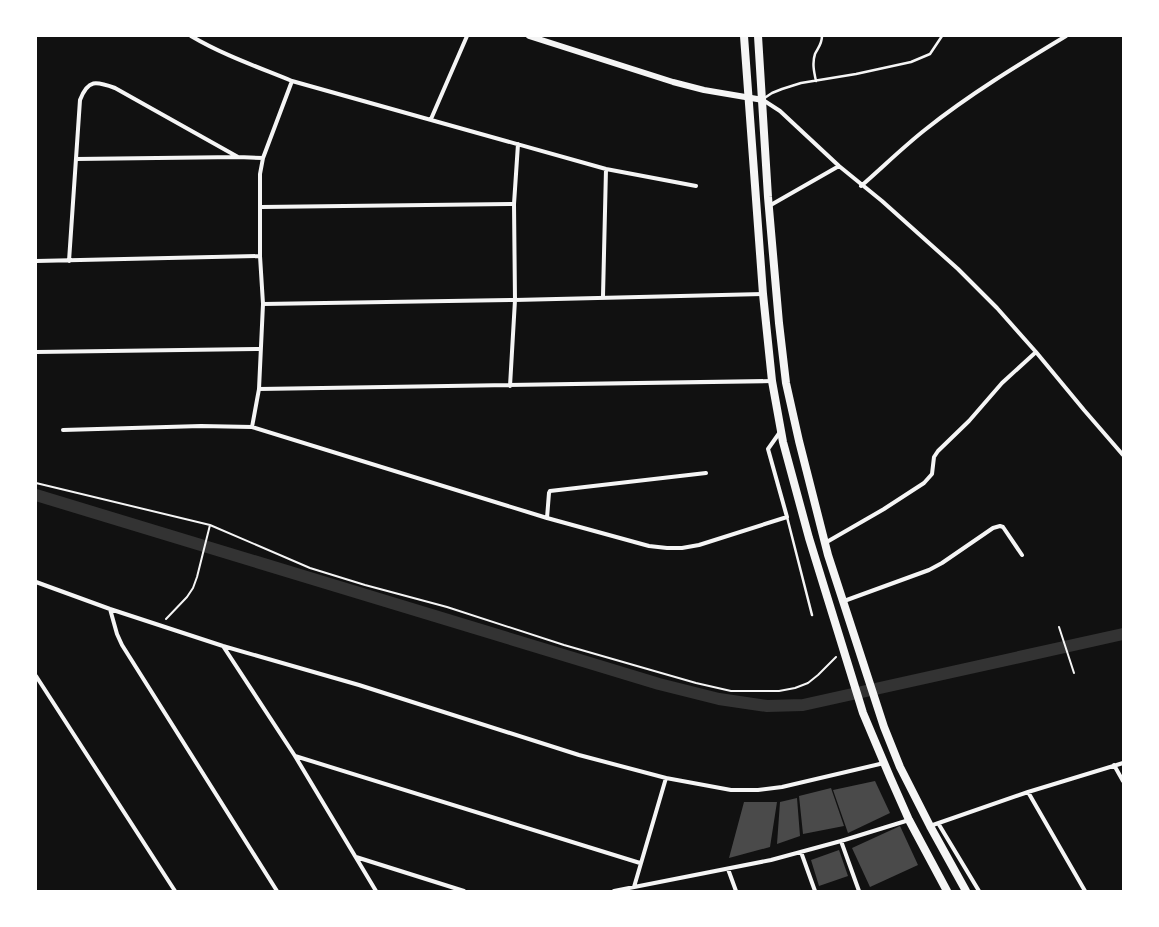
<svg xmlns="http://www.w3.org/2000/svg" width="1159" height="927" viewBox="0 0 1159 927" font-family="'DejaVu Sans',sans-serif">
<rect width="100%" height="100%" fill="#111"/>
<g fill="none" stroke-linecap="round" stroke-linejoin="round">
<path stroke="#333" stroke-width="12" d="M36,495L659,684L719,699L767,706L803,705L1123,634"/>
</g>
<path fill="#4a4a4a" d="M875,781L890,813L848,833L833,790Z
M831,788L844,826L803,834L799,796Z
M797,798L800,836L777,844L780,802Z
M744,802H777L770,847L729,858Z
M900,826L918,865L870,887L852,848Z
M839,850L848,876L819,886L811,860Z"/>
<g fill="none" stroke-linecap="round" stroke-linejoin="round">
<path stroke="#f5f5f5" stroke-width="2" d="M36,483L210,525L310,568L365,585L447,607L564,645L696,683L731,691H779L795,688L808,683L818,675L836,657
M166,619L187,597L193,588L197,577L210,525
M1059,627L1074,673"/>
<path stroke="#f5f5f5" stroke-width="2.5" d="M816,81C814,72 812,63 815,54C818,48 822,44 822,36
M763,99L772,93L782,89L801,83L856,74L911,62L930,54L942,36
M787,517L812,615"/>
<path stroke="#f5f5f5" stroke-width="4" d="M191,36C223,55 258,67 292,81L606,169L696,186
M763,100L780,111L839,166L882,201L958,269L997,308L1036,352L1084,410L1123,455
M431,119L467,36
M76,159L238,157L263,158
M861,186C883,167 903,147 926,129C970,94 1018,65 1066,36
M769,206L839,166
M261,207L514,204
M36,261L260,256
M69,261L80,100C88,79 96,81 115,88L238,157
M603,296L606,169
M263,304L515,300L763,294
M36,352L260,349
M510,386L515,300L514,204L518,144
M259,389L772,381
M252,427L259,389L263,304L260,256V174L263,158L292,81
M63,430L201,426L252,427L547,518L649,546L667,548H682L699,545L787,517L768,449L780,432
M547,518L549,493L550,491L706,473
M825,543L884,509L924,483L932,474L934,457L938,451L969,421L1002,383L1036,352
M36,582L110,609L223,646L359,685L579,755L666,778L731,790H758L782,787L884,763
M844,601L929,570L942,563L993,528L1000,526L1003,527L1022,555
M110,609L117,634L122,645L277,891
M223,646L295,756L376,891
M36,676L175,891
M295,756L640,863
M1114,765L1123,781
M1028,792L1085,891
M938,823L979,891
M930,826L1028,792L1123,763
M841,841L859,891
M801,852L815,891
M356,857L464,891
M728,869L736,891
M634,887L666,778
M614,891L771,860L841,841L909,820"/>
<path stroke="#f5f5f5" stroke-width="6" d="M529,36L673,82L704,90L763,100"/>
<path stroke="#f5f5f5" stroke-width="8" d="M744,36L763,294L772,381L783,442L809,538L863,713L890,777L909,820L947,891
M758,36L768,197L779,323L786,383L799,441L828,555L884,727L900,767L930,826L966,891"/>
</g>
<rect width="1159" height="927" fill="none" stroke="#ffffff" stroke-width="74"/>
</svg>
